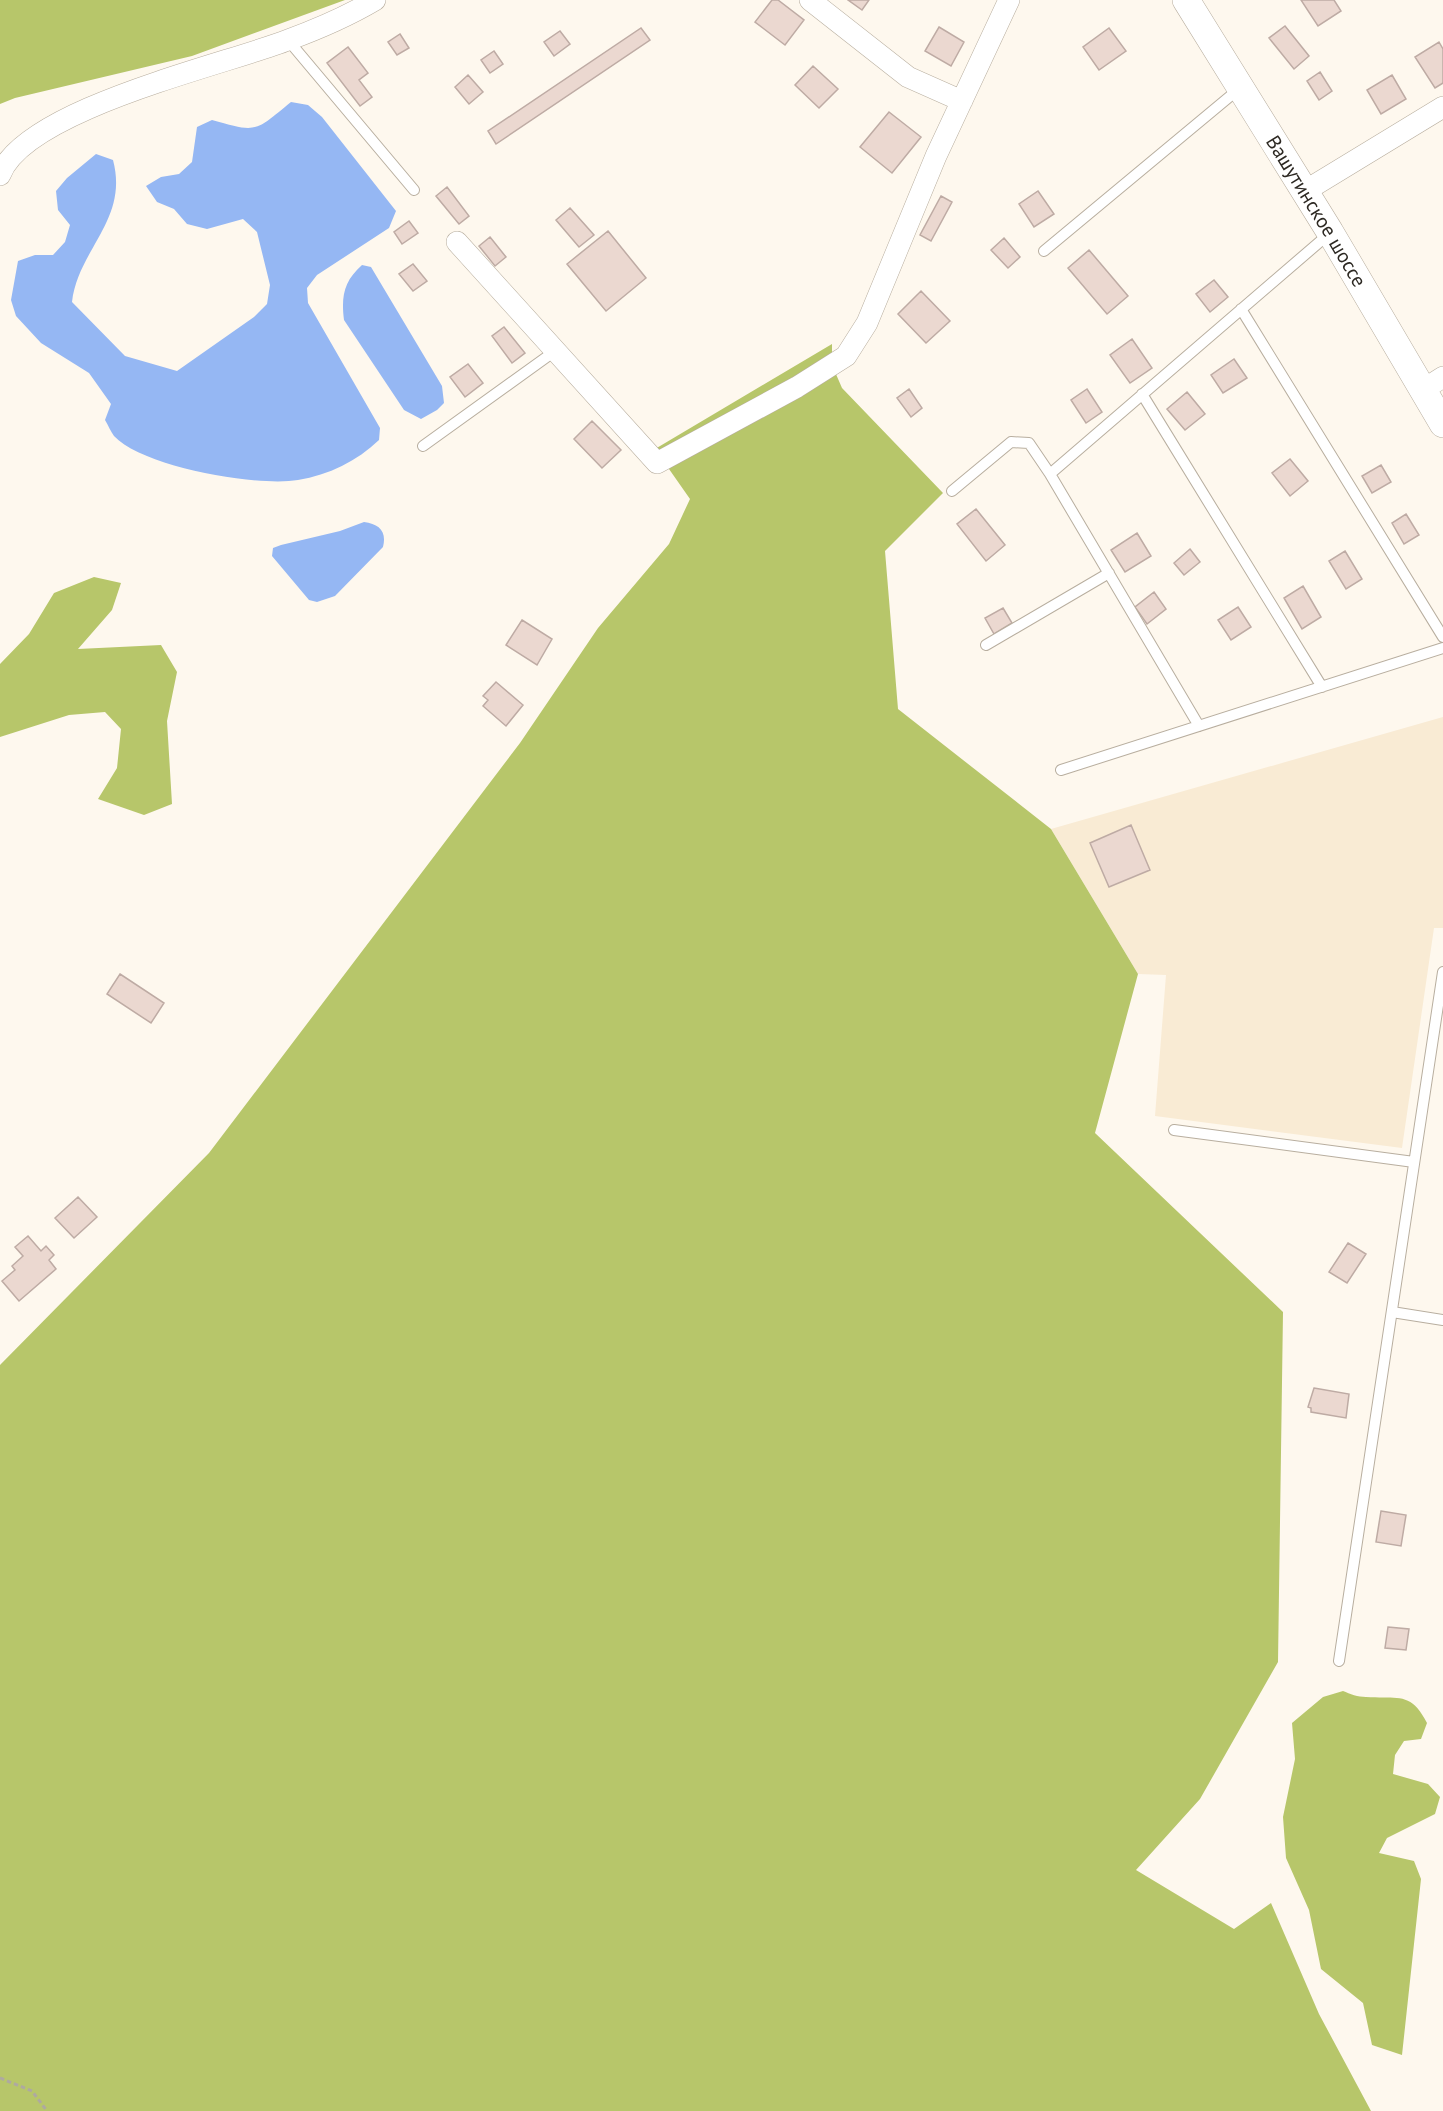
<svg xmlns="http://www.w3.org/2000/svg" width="1443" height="2111" viewBox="0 0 1443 2111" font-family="'PT Sans',sans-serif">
<rect width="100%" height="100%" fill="#fef8ee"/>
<path fill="#f9ebd4" d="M1443,717V928H1434L1402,1148L1155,1116L1166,975L1138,974L1051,829Z"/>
<path fill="#b7c66a" d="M0,0H345L192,56L15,98L0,104Z
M832,344V365L842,388L943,493L885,551L898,709L1051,829L1138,974L1095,1133L1283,1312L1278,1662L1200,1799L1136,1870L1234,1929L1271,1903L1319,2014L1371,2111H0V1365L209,1153L520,743L598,628L669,544L690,499L655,449Z
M94,577L121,583L112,610L78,649L161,645L177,672L167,721L172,804L144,815L98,799L117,768L121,729L105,712L69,715L0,737V664L29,634L54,593Z
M1343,1691C1350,1694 1358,1697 1366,1697C1398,1699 1411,1691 1427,1723L1421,1739L1404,1741L1395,1755L1393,1774L1428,1784L1440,1797L1435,1814L1387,1838L1379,1853L1414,1861L1421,1879L1402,2055L1372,2045L1363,2003L1321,1969L1309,1910L1286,1858L1283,1817L1295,1759L1292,1723L1323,1697Z"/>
<path fill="#95b7f3" d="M291,102L308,105L322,117L396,211L389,228L317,275L307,288L308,303L380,428L379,440C357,461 329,475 298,480C257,487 143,467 114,436C111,432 108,425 105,420L111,404L89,373L41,343L16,316L11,300L18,261L35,255H53L65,242L70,225L58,210L56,191L67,178L96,154L113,160C129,220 78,249 72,302L125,356L177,371L254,317L267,304L270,285L257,232L243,219L207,229L187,224L174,209L157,202L146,186L161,177L179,174L192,162L197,127L212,120C258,133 254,132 291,102Z
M362,265L371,267L442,386L444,403L437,410L421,419L404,410L344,320C341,296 344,281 362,265Z
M364,522C379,524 387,531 383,547L335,596L317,602L309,600L272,556L273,548L281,545L340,531Z"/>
<path fill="#ebd8d0" stroke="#beaba4" stroke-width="1.5" d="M772,0H778L804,20L785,45L755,22Z
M848,0H869L862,10Z
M1301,0H1334L1341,11L1318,26Z
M1285,26L1309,56L1294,69L1269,38Z
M939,27L964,42L951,66L925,51Z
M641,28L650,40L496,144L488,131Z
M1109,28L1126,51L1099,70L1083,47Z
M560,31L570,44L554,56L544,42Z
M400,34L409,48L397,55L388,42Z
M1439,42L1443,49V83L1435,88L1415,57Z
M348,47L368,73L359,80L372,97L360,106L327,63Z
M494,51L503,64L490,73L481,60Z
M813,66L838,89L819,108L795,85Z
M1320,72L1332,91L1319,100L1307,81Z
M468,75L483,92L469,104L455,87Z
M1392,75L1406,99L1381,114L1367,90Z
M889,112L921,137L892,173L860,147Z
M447,187L469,216L459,224L436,196Z
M1038,191L1054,214L1034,227L1019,204Z
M941,196L952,202L931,241L920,235Z
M570,208L594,235L579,247L556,220Z
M409,221L418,233L402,244L394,232Z
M608,231L646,278L606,311L567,264Z
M490,237L506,257L495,266L479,246Z
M1004,238L1020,257L1008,268L991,250Z
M1089,250L1128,296L1107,314L1068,268Z
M413,264L427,281L413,291L399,274Z
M1214,280L1228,297L1210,312L1196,294Z
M921,291L950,321L926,343L898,314Z
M504,327L525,353L512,363L492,336Z
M1132,339L1152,368L1130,383L1110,355Z
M1234,359L1247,378L1223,393L1211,375Z
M468,364L483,383L465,397L450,377Z
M909,389L922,408L911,417L897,398Z
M1087,389L1102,412L1086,423L1071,400Z
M1187,392L1205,414L1185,430L1167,409Z
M592,421L621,450L602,468L574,439Z
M1290,459L1308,481L1290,496L1272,473Z
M1381,465L1391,482L1372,493L1362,476Z
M976,509L1005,545L986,561L957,524Z
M1406,514L1419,535L1404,544L1392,523Z
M1137,533L1151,556L1125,572L1111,550Z
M1190,549L1200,562L1184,575L1174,563Z
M1345,551L1362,579L1346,589L1329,561Z
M1303,586L1321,617L1302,629L1284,598Z
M1154,592L1166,609L1147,624L1135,607Z
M1238,607L1251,627L1231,640L1218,620Z
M1003,608L1012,623L994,634L985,618Z
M522,620L552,639L537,665L506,645Z
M496,682L523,705L506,726L483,706L488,700L483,696Z
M1131,825L1150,870L1109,887L1090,843Z
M120,974L164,1003L151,1023L107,994Z
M78,1197L97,1217L74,1238L55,1218Z
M28,1236L41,1251L46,1246L54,1255L49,1260L56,1269L19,1301L2,1281L15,1270L12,1266L23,1256L15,1247Z
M1348,1243L1366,1254L1347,1283L1329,1272Z
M1314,1388L1349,1394L1346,1418L1311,1412V1408L1308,1407Z
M1381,1511L1406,1515L1401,1546L1376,1542Z
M1388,1627L1409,1629L1406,1650L1385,1648Z"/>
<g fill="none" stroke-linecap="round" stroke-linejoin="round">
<defs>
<path id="service" d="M288,40L414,190
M1044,251L1240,88
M1241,309L1443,637
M1142,394L1322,687
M423,446L555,351
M952,491L1011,442L1029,443L1050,474
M986,645L1109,573
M1199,726L1050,474L1330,233
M1061,770L1443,648
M1174,1130L1414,1162
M1392,1312L1443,1320
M1339,1661L1443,972"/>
<path id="minor" d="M810,0L908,77L962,101
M0,175C25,109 224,65 288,40C318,29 348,16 375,0
M1305,191L1443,107
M457,242L657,463L797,387L846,356L867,323L936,156L1009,0
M1421,391L1443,377"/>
<g id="tertiary">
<path id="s1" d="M1186,0L1330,232L1443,424"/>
</g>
</defs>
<use href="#service" stroke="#b8ae9f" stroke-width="12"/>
<use href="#minor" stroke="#b8ae9f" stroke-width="22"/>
<use href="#tertiary" stroke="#b8ae9f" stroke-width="28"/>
<path stroke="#aea9a1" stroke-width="3" stroke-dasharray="4.5 3" stroke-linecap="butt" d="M0,2078L32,2091L47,2111"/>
<use href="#service" stroke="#fff" stroke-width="10"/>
<use href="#minor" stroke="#fff" stroke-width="21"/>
<use href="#tertiary" stroke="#fff" stroke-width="27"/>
</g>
<g text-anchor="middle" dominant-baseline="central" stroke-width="4.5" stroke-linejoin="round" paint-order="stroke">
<g font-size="20" fill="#2d2923" stroke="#fff">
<text stroke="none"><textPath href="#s1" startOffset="248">Вашутинское шоссе</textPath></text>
</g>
</g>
</svg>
